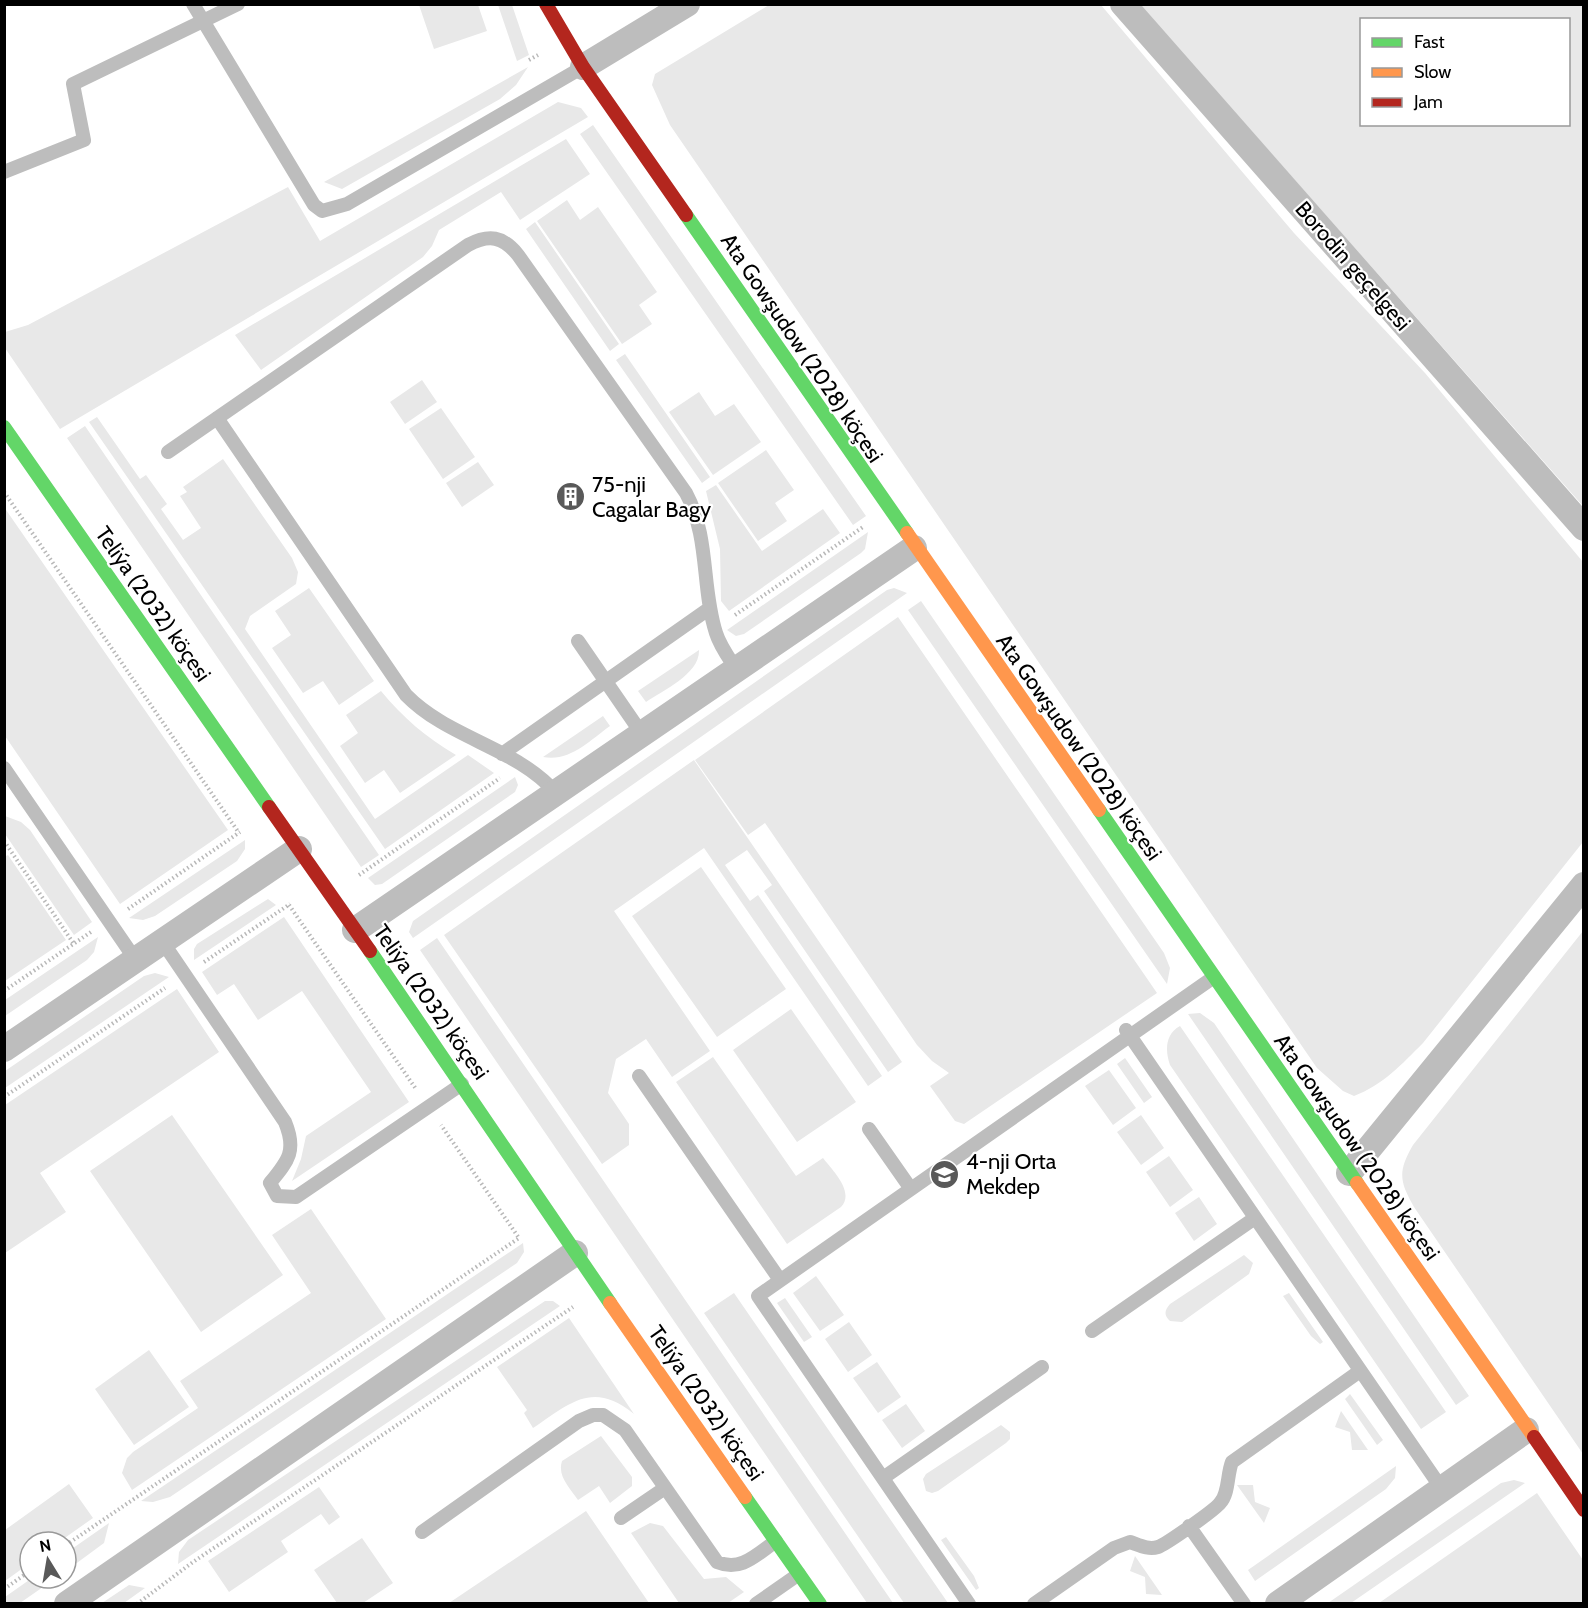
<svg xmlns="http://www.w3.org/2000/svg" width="1588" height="1608" viewBox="0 0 1588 1608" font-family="Cabin,sans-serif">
<rect width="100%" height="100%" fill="#fff"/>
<path fill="#e8e8e8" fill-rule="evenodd" d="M419,5H478L487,31L434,49Z
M498,5H512L529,55L517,61Z
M769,5H1101L1294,233L1425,373L1583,562V842L1423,1043C1402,1064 1383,1085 1354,1096L1343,1091L1317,1068L670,125L652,85L655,74Z
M1140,5H1583V506ZM1362,20H1568V124H1362Z
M528,67L516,85L500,99L342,189L324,182Z
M558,102L581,108L588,117L60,429L5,348V332L28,325L288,187L320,241Z
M593,125L866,516L853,525L580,134Z
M566,139L590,174L520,220L501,192L439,230L432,246L423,257L261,370L235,335Z
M567,200L580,220L598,207L657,292L639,305L652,324L622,344L537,221Z
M535,222L619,344L610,351L526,229Z
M625,354L710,477L702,483L616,360Z
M422,380L437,402L405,424L390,402Z
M699,392L715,416L734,404L761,442L713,475L669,412Z
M441,408L475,457L443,479L409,429Z
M97,417L140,479L146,475L167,504L161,509L183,540L201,528L180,496L187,492L183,487L223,459L292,558L298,572L296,584L250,616L245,629L375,819L468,755L494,773L385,849L89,422Z
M85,426L379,855L361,867L67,438Z
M766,450L794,490L775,503L787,521L758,541L718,483Z
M478,462L494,485L462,507L446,483Z
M716,485L762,551L823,509L840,533L729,611L721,601L720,549L706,491Z
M4,507L228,830L120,904L5,736Z
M868,532L865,549L861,553L744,634L736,636L727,630Z
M309,588L374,681L339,705L323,681L303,693L272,648L291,635L275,611Z
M894,588L907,593L413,938L409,932L413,921L887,590Z
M921,601L1164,953L1170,968L1167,984L908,610Z
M898,617L1157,993L964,1124L955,1121L930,1086L949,1073L932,1061L917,1045L765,823L748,835L695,760Z
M699,650C700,674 663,690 646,702L638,691Z
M381,691C403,718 426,737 456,755L400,793L384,770L365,783L340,746L358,733L346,715Z
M603,716L610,726C589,741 570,762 543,757Z
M694,760L902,1062L888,1072L764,891L772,885L747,850L725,865L750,901L758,895L882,1076L868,1086L704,848L614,911L710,1051L672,1077L646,1039L616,1059L608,1093L629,1124V1145L602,1164L444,935Z
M515,777L518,785L515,792L382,884L375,885L368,878Z
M5,816L21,822L30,830L92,922L74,935L5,834Z
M245,840V849L237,861L155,916L143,920L129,918Z
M8,855L66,940L5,981L4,857Z
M701,867L786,989L717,1037L632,916Z
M268,899L276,905L194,960V949L197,944Z
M284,917L409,1102L292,1181L301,1159L306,1136L371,1092L302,991L258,1020L234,984L217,995L202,972Z
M1583,931V1454L1414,1207C1399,1181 1398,1171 1413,1145Z
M98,937L94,952L87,960L5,1016V1000Z
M437,938L893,1603H867L420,950Z
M155,973L169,977L5,1088V1071L144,976Z
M177,989L219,1052L40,1173L66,1212L5,1253V1105Z
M791,1009L856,1102L797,1142L733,1050Z
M1200,1013L1214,1023L1469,1396L1456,1405L1188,1014Z
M1180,1026L1446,1412L1421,1429L1170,1065C1165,1051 1165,1034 1180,1026Z
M713,1057L796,1176L823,1158C833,1171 855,1192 841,1207L787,1244L676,1082Z
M1125,1058L1152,1097L1144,1103L1117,1064Z
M1109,1070L1136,1108L1113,1125L1085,1086Z
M172,1115L283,1275L201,1332L90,1171Z
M1141,1115L1164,1148L1141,1165L1117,1132Z
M1169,1156L1193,1190L1170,1207L1146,1172Z
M1199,1197L1217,1224L1194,1241L1175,1213Z
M311,1209L386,1319L132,1490L122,1473L127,1458L133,1452L198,1408L180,1381L311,1293L272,1235Z
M523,1243L524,1252L517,1263L170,1497L153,1502L141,1501Z
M1244,1255L1253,1263L1249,1274L1182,1322L1170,1321C1164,1315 1164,1311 1170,1304Z
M816,1276L844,1315L820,1331L793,1293Z
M734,1293L948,1603H904L704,1313Z
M1289,1293L1323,1342L1320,1344L1311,1336L1283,1296Z
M785,1298L812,1337L804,1342L777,1303Z
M545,1301H553L560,1306L178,1564L179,1552L188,1540Z
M569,1318L634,1414C593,1380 570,1403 533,1428L524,1413L527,1410L497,1367Z
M849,1322L872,1355L848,1372L825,1339Z
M149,1350L189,1407L134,1445L95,1389Z
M877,1362L901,1397L878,1413L853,1378Z
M1350,1394L1383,1440L1377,1445L1345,1399Z
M906,1404L925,1431L902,1448L882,1420Z
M1341,1411L1368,1450H1352L1350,1432L1335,1427Z
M1001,1425L1010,1432V1439L1006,1443L938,1491L932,1493L926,1491L923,1479L926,1474Z
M601,1436L632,1477V1486L610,1503L599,1486L578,1500C570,1488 557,1476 562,1461Z
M1396,1466L1395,1478L1386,1489L1255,1581L1248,1570Z
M1514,1480L1525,1483L1351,1603H1328L1501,1483Z
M69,1484L93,1518L59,1542H30V1563L5,1581V1530Z
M1237,1485H1253L1255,1502L1270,1508L1264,1523Z
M319,1487L340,1517L329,1525L321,1514L281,1541L288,1552L229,1592L208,1561Z
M1537,1493L1583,1560V1603H1379Z
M586,1511L649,1603H449Z
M109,1523L104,1543L66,1571V1553Z
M650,1523L663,1526L704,1579L726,1577L744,1592L728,1603H679L631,1533Z
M946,1537L974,1576L979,1588L976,1590L941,1540Z
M362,1538L393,1583L363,1603H337L314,1570Z
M1135,1556L1162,1595L1146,1594L1145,1577L1130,1571Z
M32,1578H56L20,1603H5V1597Z
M129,1585L145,1588L124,1603H102Z"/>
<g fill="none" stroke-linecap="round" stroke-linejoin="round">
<path stroke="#b8b8b8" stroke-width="4" stroke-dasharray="1.5 3" stroke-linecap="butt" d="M529,60L538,55
M4,492L239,833
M735,615L863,527
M4,841L74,944
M359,875L500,778
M289,905L416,1089
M128,909L240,832
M204,962L290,904
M4,991L91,932
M4,1097L165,988
M66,1545L519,1238L441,1125
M4,1589L30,1571
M137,1604L193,1562L573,1307"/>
<path stroke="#bdbdbd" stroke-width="14" d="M193,4L314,205L322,211L347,204L583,67
M4,172L84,140L73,84L238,4
M217,418L406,695C449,739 516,747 556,793
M168,452L468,245C489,234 503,236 518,255L686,493C710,538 701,586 716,633C720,646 729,658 736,669
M578,641L642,734
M502,754L710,608
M4,768L135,959
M162,941L285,1122C297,1151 288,1161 270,1183L277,1196L296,1197L462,1084
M1126,1030L1442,1489
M639,1076L780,1280
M869,1129L911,1189
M1092,1331L1255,1218
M883,1478L1042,1367
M621,1518L665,1488
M1189,1526L1244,1604
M422,1532L579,1421L593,1415H603L625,1430L717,1562C741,1572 756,1555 776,1541
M756,1604L799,1574
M969,1604L758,1296L1214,977
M1034,1604L1114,1548L1130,1542C1139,1545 1148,1550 1158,1547C1165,1545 1215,1510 1220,1503C1229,1494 1227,1474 1232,1462L1360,1371"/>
<path stroke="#bdbdbd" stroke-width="26" d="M1123,4L1584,528
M583,67L687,4
M355,930L914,548
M4,1049L299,849
M1349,1173L1584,885
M67,1604L575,1253
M1278,1604L1526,1430"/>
<path stroke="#63d668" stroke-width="14" d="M686,215L907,533
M4,427L269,807
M1099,810L1357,1183
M370,951L610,1303
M745,1497L820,1604"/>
<path stroke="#ff974d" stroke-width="14" d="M907,533L1099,810
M1357,1183L1534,1437
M610,1303L745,1497"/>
<path stroke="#b3261e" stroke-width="14" d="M546,4L583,67L686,215
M269,807L370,951
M1534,1437L1584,1510"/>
</g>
<defs>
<symbol id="building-disc" viewBox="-11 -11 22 22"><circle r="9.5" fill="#595959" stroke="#fff"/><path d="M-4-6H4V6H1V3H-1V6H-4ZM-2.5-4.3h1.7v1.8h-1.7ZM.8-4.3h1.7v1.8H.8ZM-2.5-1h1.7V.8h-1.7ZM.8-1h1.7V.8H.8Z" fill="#fff"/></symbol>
<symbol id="school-disc" viewBox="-11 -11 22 22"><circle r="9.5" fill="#595959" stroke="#fff"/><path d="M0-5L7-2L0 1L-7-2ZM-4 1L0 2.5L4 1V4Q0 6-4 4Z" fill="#fff"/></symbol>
</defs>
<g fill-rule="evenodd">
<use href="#building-disc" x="554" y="480" width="33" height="33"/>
<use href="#school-disc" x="928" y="1158" width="33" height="33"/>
</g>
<g text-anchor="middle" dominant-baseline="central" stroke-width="4.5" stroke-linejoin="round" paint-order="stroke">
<g font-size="22" fill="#000" stroke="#fff">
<text transform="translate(1353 266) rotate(49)">Borodin geçelgesi</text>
<text transform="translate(802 348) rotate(56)">Ata Gowşudow (2028) köçesi</text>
<text transform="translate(153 604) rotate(55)">Teliýa (2032) köçesi</text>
<text transform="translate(1079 747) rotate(55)">Ata Gowşudow (2028) köçesi</text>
<text transform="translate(431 1002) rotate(55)">Teliýa (2032) köçesi</text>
<text transform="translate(1357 1147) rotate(55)">Ata Gowşudow (2028) köçesi</text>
<text transform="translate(706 1403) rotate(55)">Teliýa (2032) köçesi</text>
</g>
<g font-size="22" fill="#000" stroke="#fff" text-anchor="start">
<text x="592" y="484">75-nji<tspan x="592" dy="25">Cagalar Bagy</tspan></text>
<text x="966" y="1161">4-nji Orta<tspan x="966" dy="25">Mekdep</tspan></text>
</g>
</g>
<rect width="1588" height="1608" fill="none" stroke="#000000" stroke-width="12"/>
<rect x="1360" y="18" width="210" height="108" fill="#ffffff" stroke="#999999" stroke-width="1.5"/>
<rect x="1372" y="38" width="30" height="9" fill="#63d668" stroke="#999999" stroke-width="1.5"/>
<text x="1414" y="48" font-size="18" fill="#000000">Fast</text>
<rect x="1372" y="68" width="30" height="9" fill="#ff974d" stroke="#999999" stroke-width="1.5"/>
<text x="1414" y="78" font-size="18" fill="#000000">Slow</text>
<rect x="1372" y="98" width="30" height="9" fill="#b3261e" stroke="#999999" stroke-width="1.5"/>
<text x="1414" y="108" font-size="18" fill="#000000">Jam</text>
<g transform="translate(48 1560) rotate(349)"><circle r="28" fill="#ffffff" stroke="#999999" stroke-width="1.5"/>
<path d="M0-4.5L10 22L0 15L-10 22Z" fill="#595959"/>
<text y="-9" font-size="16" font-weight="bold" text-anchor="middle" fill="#000000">N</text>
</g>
</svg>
